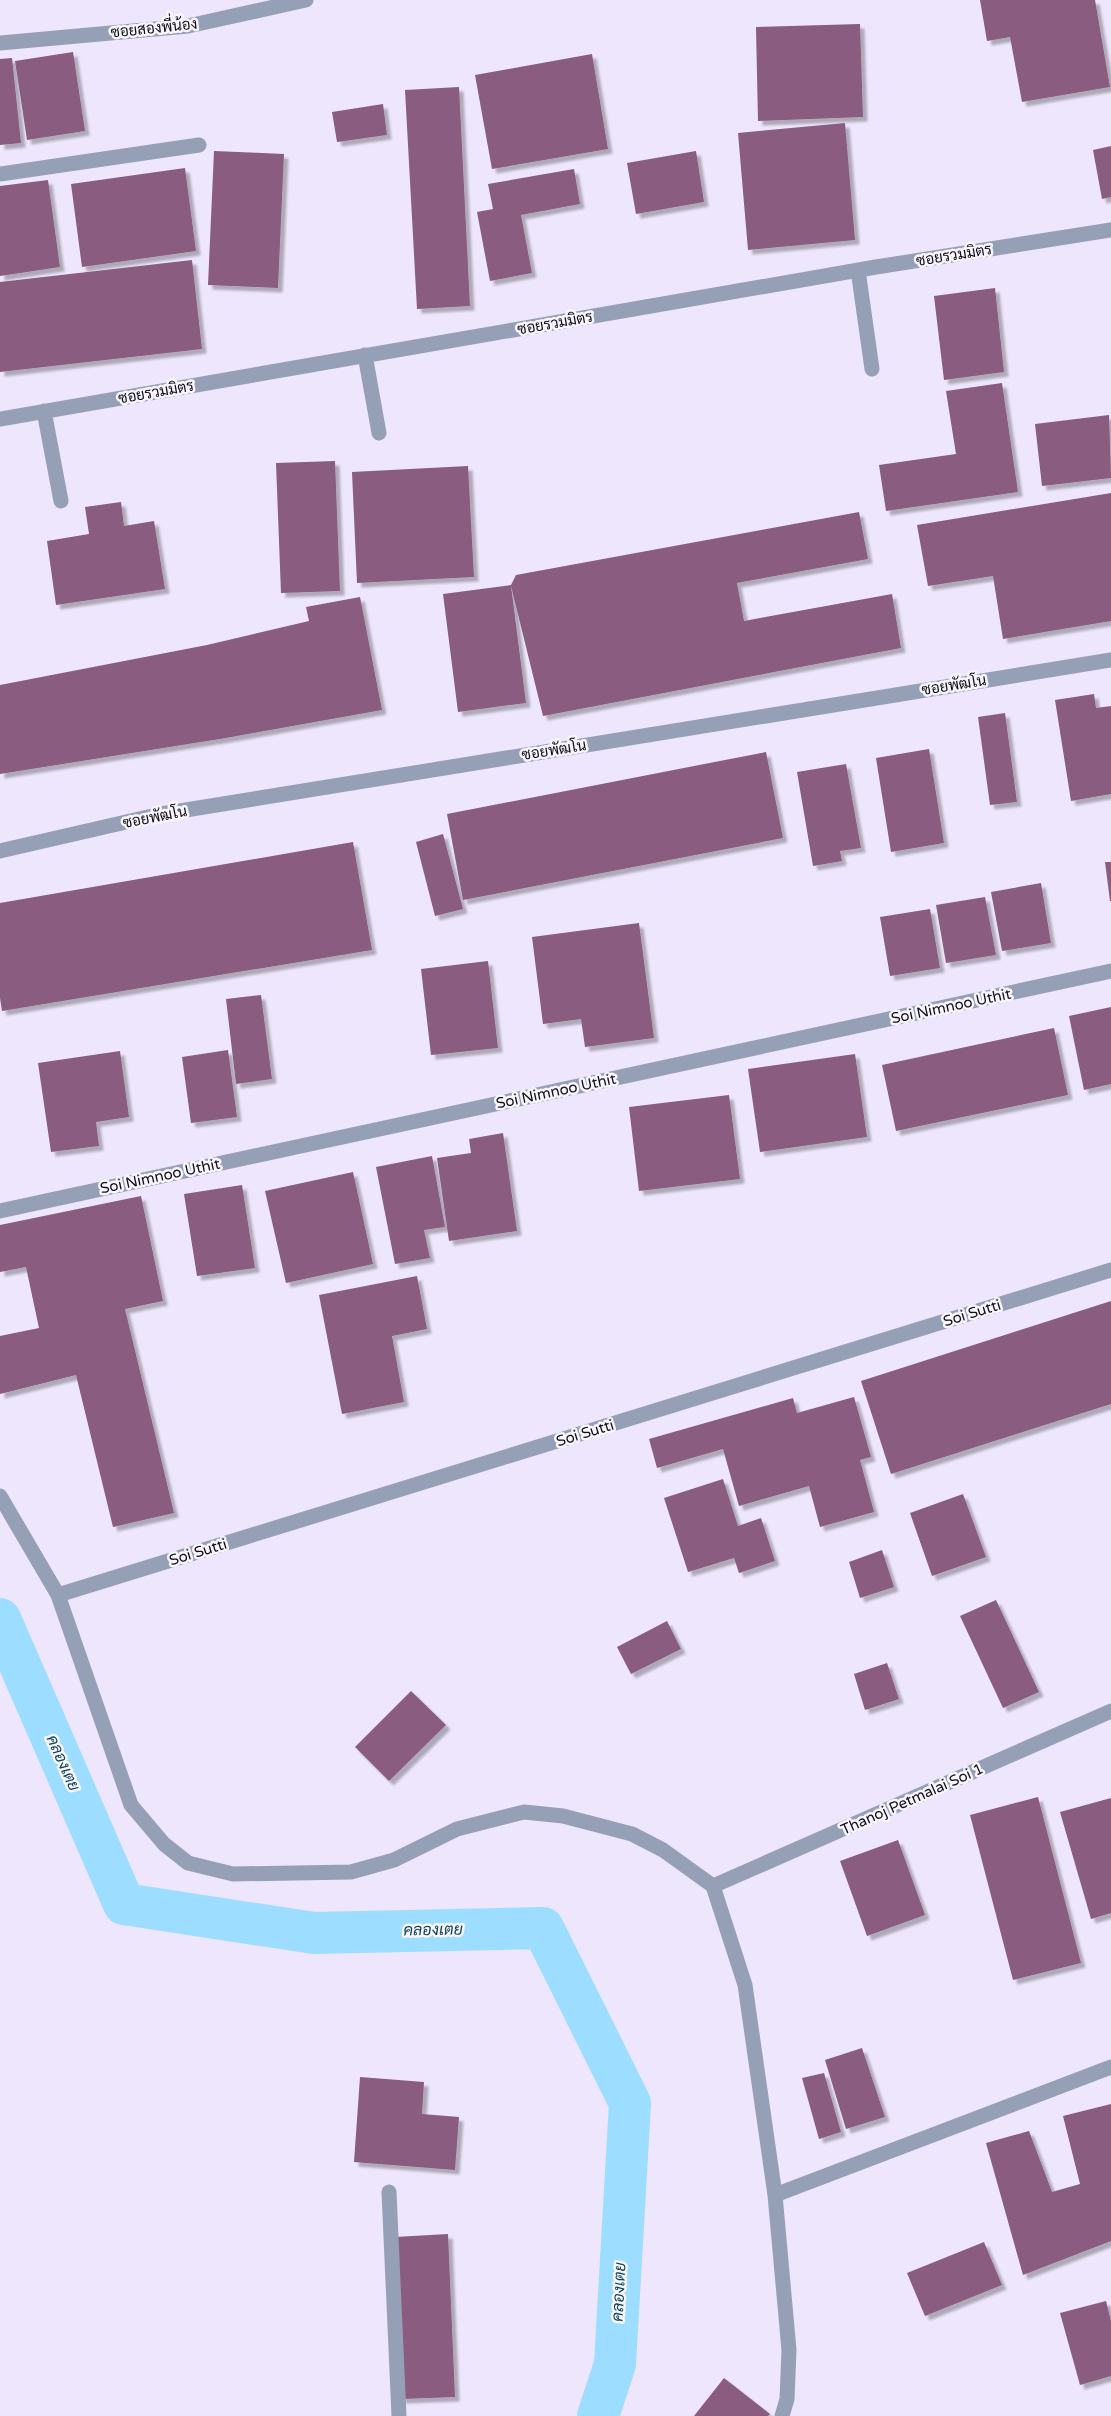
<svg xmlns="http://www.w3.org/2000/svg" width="1111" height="2416" viewBox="0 0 1111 2416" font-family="'Varela Round',Sarabun,sans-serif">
<defs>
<filter id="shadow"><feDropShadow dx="4.5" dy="4.5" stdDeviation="1" flood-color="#0004"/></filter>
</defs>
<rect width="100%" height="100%" fill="#ede6fc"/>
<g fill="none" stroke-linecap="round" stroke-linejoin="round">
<path stroke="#9dddff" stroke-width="42" d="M0,1619L124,1904L314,1933L543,1928L630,2103L615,2364L598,2416"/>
</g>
<path fill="#8a5b7f" filter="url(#shadow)" d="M980,0H1095L1110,87L1022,102L1010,37L987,41Z
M860,24L863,117L758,121L756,27Z
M73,52L85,131L27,140L15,61Z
M592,54L608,149L492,169L475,75Z
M12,58L21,143L0,145V59Z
M459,87L470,306L417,309L405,90Z
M383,104L387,135L337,142L332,112Z
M845,123L855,240L748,250L738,133Z
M1111,146V197L1102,199L1093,150Z
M214,151L284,154L278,288L208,285Z
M696,151L704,202L636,214L627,163Z
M185,168L196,251L82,267L71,184Z
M574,169L580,204L521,215L532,273L490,281L477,212L493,209L488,184Z
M48,180L60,267L0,276V186Z
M192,260L202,349L0,372V282Z
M995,288L1004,372L944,380L934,296Z
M1002,383L1018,492L886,511L879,465L956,454L946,391Z
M1109,415L1111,478L1042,486L1035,424Z
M335,461L340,591L281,593L276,463Z
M468,466L474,577L357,583L352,472Z
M1111,493V621L1003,639L993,576L928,586L917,525Z
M121,502L124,526L154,521L165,589L56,605L47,541L89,534L85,507Z
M859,512L868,559L737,583L744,621L892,594L901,648L543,716L511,586L526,703L458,712L443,594L511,585L516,575Z
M360,597L382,710L226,738L0,774V685L207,645L309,621L306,607Z
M1094,694L1096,708L1111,706V794L1071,801L1055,700Z
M1005,713L1017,802L990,805L978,717Z
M929,749L944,843L891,852L876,758Z
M766,752L783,838L463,900L447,814Z
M846,764L861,848L840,851L842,861L813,866L797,772Z
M443,834L463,909L435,916L416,842Z
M353,842L372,950L2,1011L0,998V903Z
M1105,862H1111V901H1110Z
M1041,883L1051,943L1002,951L991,892Z
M985,897L996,955L946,963L936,905Z
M930,909L940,968L890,976L880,917Z
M639,923L654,1038L585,1047L581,1019L543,1024L532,937Z
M488,961L498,1048L431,1055L421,969Z
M261,995L272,1079L236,1084L226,999Z
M1111,1007V1084L1084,1090L1069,1016Z
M1054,1028L1068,1095L896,1131L882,1065Z
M228,1050L237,1117L191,1123L182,1057Z
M120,1051L129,1117L96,1122L99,1146L51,1152L38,1063Z
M855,1054L867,1137L760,1152L748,1069Z
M729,1095L740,1179L639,1191L629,1107Z
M503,1133L517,1231L449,1241L437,1158L471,1153L469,1139Z
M432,1156L445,1227L424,1230L430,1258L395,1264L376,1167Z
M353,1172L373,1264L286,1283L265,1191Z
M242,1185L255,1268L197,1276L184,1194Z
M141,1196L163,1301L125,1309L174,1513L113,1527L76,1375L0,1394V1336L39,1328L26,1267L0,1272V1225Z
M417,1276L427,1329L392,1336L404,1402L342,1414L319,1295Z
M1111,1301V1404L891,1474L861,1381Z
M854,1397L871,1457L860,1460L874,1512L820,1527L809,1486L739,1506L723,1449L657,1468L649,1439L793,1398L797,1413Z
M723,1479L738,1526L761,1518L775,1561L739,1573L734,1558L688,1572L664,1498Z
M963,1494L986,1557L932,1576L910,1513Z
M882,1550L894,1587L860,1598L849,1562Z
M996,1600L1039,1692L1003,1708L960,1616Z
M667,1621L681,1649L631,1674L617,1647Z
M887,1663L899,1699L865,1710L854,1674Z
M411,1691L446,1725L389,1781L355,1747Z
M1038,1797L1081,1963L1013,1980L970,1815Z
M1111,1798V1913L1091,1919L1060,1812Z
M898,1840L925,1915L867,1936L840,1861Z
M862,2048L885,2117L846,2129L825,2060Z
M824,2073L841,2132L819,2139L802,2078Z
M360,2077L424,2082L422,2114L459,2117L455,2170L354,2162Z
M1111,2104V2241L1023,2275L986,2143L1029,2131L1052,2192L1080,2184L1063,2116Z
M448,2234L455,2397L401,2399L395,2237Z
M984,2242L1002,2285L925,2316L907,2273Z
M1106,2301L1111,2321V2376L1080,2385L1060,2313Z
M724,2378L770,2414L768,2416H694Z"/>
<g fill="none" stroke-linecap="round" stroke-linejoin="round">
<path stroke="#95a0b7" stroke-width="15" d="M0,43L188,26L306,0
M0,174L199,145
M858,270L872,369
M365,355L379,433
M44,411L61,501
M0,419L876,267L1111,230
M0,851L161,814L1111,660
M0,1211L1111,971
M0,1496L58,1595L131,1805L164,1844L188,1863L233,1874L351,1872L394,1860L457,1829L524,1812L563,1816L632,1834L663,1850L713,1886L745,1985L775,2195L789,2350L787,2399L782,2416
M58,1595L1111,1270
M713,1886L1111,1711
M389,2192L399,2416
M775,2195L1111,2067"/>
</g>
<g text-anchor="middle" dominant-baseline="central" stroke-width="5" stroke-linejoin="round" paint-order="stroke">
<g font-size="15" fill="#110e17" stroke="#f8f6fc">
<text transform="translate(154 28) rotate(-6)">ซอยสองพี่น้อง</text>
<text transform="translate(954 255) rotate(-9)">ซอยรวมมิตร</text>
<text transform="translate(555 323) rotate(-10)">ซอยรวมมิตร</text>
<text transform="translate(156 392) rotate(-10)">ซอยรวมมิตร</text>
<text transform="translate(954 685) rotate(-9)">ซอยพัฒโน</text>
<text transform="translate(554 750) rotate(-9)">ซอยพัฒโน</text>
<text transform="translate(155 817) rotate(-11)">ซอยพัฒโน</text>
<text transform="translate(951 1006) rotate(-12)">Soi Nimnoo Uthit</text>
<text transform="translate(556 1091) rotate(-12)">Soi Nimnoo Uthit</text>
<text transform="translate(160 1176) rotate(-12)">Soi Nimnoo Uthit</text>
<text transform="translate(972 1313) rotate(-17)">Soi Sutti</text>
<text transform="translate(585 1433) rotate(-17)">Soi Sutti</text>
<text transform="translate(198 1552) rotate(-17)">Soi Sutti</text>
<text transform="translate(912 1799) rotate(-24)">Thanoj Petmalai Soi 1</text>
</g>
<g font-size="16" font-style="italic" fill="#0f435a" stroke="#f8f6fc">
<text transform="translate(63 1763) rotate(66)">คลองเตย</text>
<text transform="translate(433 1930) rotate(-1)">คลองเตย</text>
<text transform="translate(619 2292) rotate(-87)">คลองเตย</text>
</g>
</g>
</svg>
